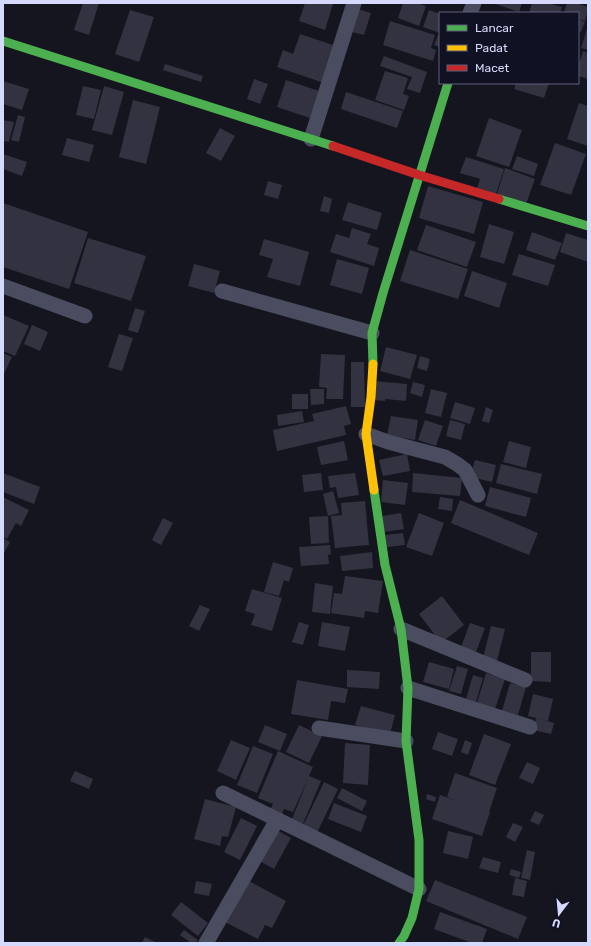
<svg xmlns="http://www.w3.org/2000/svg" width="591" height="946" viewBox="0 0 591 946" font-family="Rubik,sans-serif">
<rect width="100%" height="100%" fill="#14151f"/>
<path fill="#323241" d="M83,3H99L89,35L74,30Z
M305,3H329L333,4L325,30L299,21Z
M403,3H417L426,6L419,26L398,18Z
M493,3H522L519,12Z
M532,3H548L562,7L560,13H529Z
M567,3H576L588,7V10L585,21L578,19V13H564Z
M355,8L371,13L364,35L348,31Z
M130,10L154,17L139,62L115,54Z
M429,10L440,14V33L423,27Z
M578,19L585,22L581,32L578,31Z
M390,21L435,35L431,48L436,50L433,61L383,45Z
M588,25V50L581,48Z
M300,34L336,46L324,83L277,67L283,50L293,54Z
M438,35H440V47L434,45Z
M583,51L588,53V79L578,76V67Z
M384,56L427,72L420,93L407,89L412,77L380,66Z
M165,64L203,76L201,82L163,70Z
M385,71L408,78L403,94L409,96L404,110L375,100Z
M254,79L268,84L260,104L247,99Z
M286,80L319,91L310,118L277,107Z
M3,81L29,89L22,110L3,104Z
M516,83H549L544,98L514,89Z
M83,86L101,90L94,119L76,115Z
M104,86L124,92L112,135L92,130Z
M346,92L403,111L397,128L341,109Z
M133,100L160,107L146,164L119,157Z
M579,103L588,106V146L567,139Z
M18,115L25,117L19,142L11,140Z
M489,118L522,130L509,167L476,156Z
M3,120L14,122L9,142L3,141Z
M220,128L235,136L221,161L206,153Z
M67,138L94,145L89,162L62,155Z
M555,143L586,154L571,195L540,185Z
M3,154L27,162L22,176L3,169Z
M517,156L538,164L534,176L512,169Z
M466,157L504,169L496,194L477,188L480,179L460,173Z
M505,168L535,179L526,204L497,194Z
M268,181L282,185L278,199L264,195Z
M428,186L483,202L474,234L419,218Z
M324,196L332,199L329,213L320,211Z
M348,202L382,213L377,230L342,220Z
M3,203L88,232L69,289L3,267Z
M489,224L514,232L504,264L480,257Z
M426,225L476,242L467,267L417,250Z
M352,228L371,234L367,244L379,248L374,266L330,252L336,234L349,238Z
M532,232L562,243L555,260L526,250Z
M566,233L588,240V262L560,252Z
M88,238L146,256L131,301L74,283Z
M264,239L309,252L300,286L267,277L273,259L259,255Z
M410,250L468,269L458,299L400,281Z
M519,254L555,265L548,286L512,275Z
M337,259L369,268L362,294L330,285Z
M194,264L220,271L214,293L188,286Z
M472,271L507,283L499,308L464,296Z
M135,308L145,311L138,333L128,330Z
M3,315L29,326L15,356L3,351Z
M32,325L48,332L40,351L24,344Z
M119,334L133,338L122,371L108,367Z
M386,347L417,355L410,379L380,371Z
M3,353L12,357L3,376Z
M321,354L345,355L343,399H326L327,388L319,387Z
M420,356L430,359L427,371L417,368Z
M351,362H364L365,407H351Z
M374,381L407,384L406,401L385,399V401L373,400Z
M413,382L425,385L422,397L410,393Z
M310,389H324V404L311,405Z
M431,389L447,393L441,417L425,413Z
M292,394H308V409H292Z
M455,402L475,408L470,424L450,418Z
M346,406L351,424L344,426L346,435L277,451L273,430L314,421L312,414Z
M486,407L493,410L489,423L482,421Z
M302,411L304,422L278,426L277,415Z
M391,416L418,420L415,440L387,435Z
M425,420L443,426L436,446L418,440Z
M450,420L465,424L461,440L446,436Z
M344,441L348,460L321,465L317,447Z
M509,441L531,447L526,468L503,462Z
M407,454L410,471L383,476L379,460Z
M475,460L496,465L492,482L470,477Z
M501,464L542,474L537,494L496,483Z
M3,473L40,487L34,504L3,492Z
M321,473L323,490L304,492L302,475Z
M355,473L359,495L338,498L336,487L330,488L328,476Z
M413,473L462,478L460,496L412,492Z
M383,480L408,483L405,505L381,502Z
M490,487L531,498L526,517L485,506Z
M333,491L339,513L328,516L323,494Z
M3,497L29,510L21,526L16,523L7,539L3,537Z
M440,497L453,499L452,511L438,509Z
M460,500L538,533L529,555L451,523Z
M365,501L369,545L335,548L331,516L342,515L341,503Z
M401,513L404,529L384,532L382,516Z
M419,513L444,523L432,556L406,547Z
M328,516L329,543L311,544L309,517Z
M163,518L173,523L161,545L152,540Z
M403,533L405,545L387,547L385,535Z
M3,538L10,542L3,555Z
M330,545L331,554L328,555L329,564L301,566L299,547Z
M372,552L373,568L342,571L340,556Z
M273,562L293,568L289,582L284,580L279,596L264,592Z
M345,576L383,581L378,613L365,611L364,618L331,613L334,593L342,594Z
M315,583L333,586L330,614L312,612Z
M252,589L282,598L272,631L251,625L255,614L245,611Z
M442,596L464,625L441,643L419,614Z
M200,605L210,609L199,631L189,626Z
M299,622L309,625L303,645L292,642Z
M322,622L350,627L345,651L318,646Z
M470,623L485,628L476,652L461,647Z
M491,626L505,629L497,661L483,658Z
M531,652H551V682L531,681Z
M429,662L454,669L449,689L423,682Z
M457,666L468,669L461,694L449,691Z
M347,670L380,672L379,689L347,687Z
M486,673L505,679L495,709L477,703Z
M473,675L483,678L476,702L466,699Z
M297,680L348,689L345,703L331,701L328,720L291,714Z
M510,683L526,687L518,715L502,711Z
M533,694L553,699L548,721L528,716Z
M361,706L395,715L390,734L355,725Z
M536,718L554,723L551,734L533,730Z
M265,725L287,734L280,751L258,742Z
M299,725L322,736L309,763L286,752Z
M438,732L458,739L452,756L432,749Z
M484,734L511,744L495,785L469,775Z
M231,740L250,748L236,780L217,771Z
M465,740L472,743L468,755L461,752Z
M345,743L370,745L368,785L343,783Z
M253,746L273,754L257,793L237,785Z
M278,751L313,767L309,776L321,781L303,824L292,819L308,779L293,812L284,809L282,814L270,810L273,804L258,798Z
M527,762L540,768L533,784L519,778Z
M75,771L93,779L89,789L70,781Z
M455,773L497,788L489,812H490L482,836L432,819L440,795L457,801L447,797Z
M324,782L338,789L316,835L302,828Z
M342,788L367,801L362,811L337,798Z
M427,794L436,797L435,802L426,799Z
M205,799L236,807L228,837L222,836L220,846L194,839Z
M334,803L367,816L361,832L328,819Z
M535,811L544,815L539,825L530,821Z
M241,818L257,826L240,860L224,852Z
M513,823L523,827L515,842L506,837Z
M275,829L291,838L274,869L258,860Z
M448,831L473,837L468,859L443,853Z
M527,850L535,852L530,880L521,878Z
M483,857L501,862L498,873L479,868Z
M511,869L521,872L519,878L509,875Z
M515,878L527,881L524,897L512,895Z
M247,880L286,901L272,928L265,925L258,939L225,922Z
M435,880L527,917L518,939L426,901Z
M196,881L212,884L209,896L194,893Z
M181,902L208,923L198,936L171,915Z
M440,912L487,929L482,943H472L434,929Z
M184,930L198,940L195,943H191L180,935Z
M145,937L157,943H142Z"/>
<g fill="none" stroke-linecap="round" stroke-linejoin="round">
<path stroke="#4a4d5f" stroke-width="15" d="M470,13L474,3
M311,139L354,3
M3,286L85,316
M222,291L372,333
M366,434L388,442L445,457L457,464L465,470L478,495
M401,629L525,680
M408,688L530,727
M319,728L406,741
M223,793L419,889
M206,943L277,820"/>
<path stroke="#4caf50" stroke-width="9" d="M3,41L333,146
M499,199L588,226
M373,364L372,333L383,293L448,83
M374,490L385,565L401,629L408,688L406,741L419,840V889L412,918L404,936L399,943"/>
<path stroke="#ffc107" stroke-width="9" d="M373,364L371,397L366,434L374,490"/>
<path stroke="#c62828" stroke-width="9" d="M333,146L419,175L499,199"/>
</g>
<rect width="591" height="946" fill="none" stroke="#d5d9fc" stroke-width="8"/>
<rect x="439" y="12" width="140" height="72" fill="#101123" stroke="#5f617a"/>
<rect x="447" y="25" width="20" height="6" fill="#4caf50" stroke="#5f617a"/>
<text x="475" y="32" font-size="12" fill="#d5d9fc">Lancar</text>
<rect x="447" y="45" width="20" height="6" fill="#ffc107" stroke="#5f617a"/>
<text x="475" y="52" font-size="12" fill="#d5d9fc">Padat</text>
<rect x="447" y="65" width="20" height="6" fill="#c62828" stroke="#5f617a"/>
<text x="475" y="72" font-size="12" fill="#d5d9fc">Macet</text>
<g transform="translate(559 914) rotate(196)" stroke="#101123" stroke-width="3" paint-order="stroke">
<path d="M0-3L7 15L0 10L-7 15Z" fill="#d5d9fc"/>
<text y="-6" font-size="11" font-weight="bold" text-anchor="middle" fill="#d5d9fc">U</text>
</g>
</svg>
